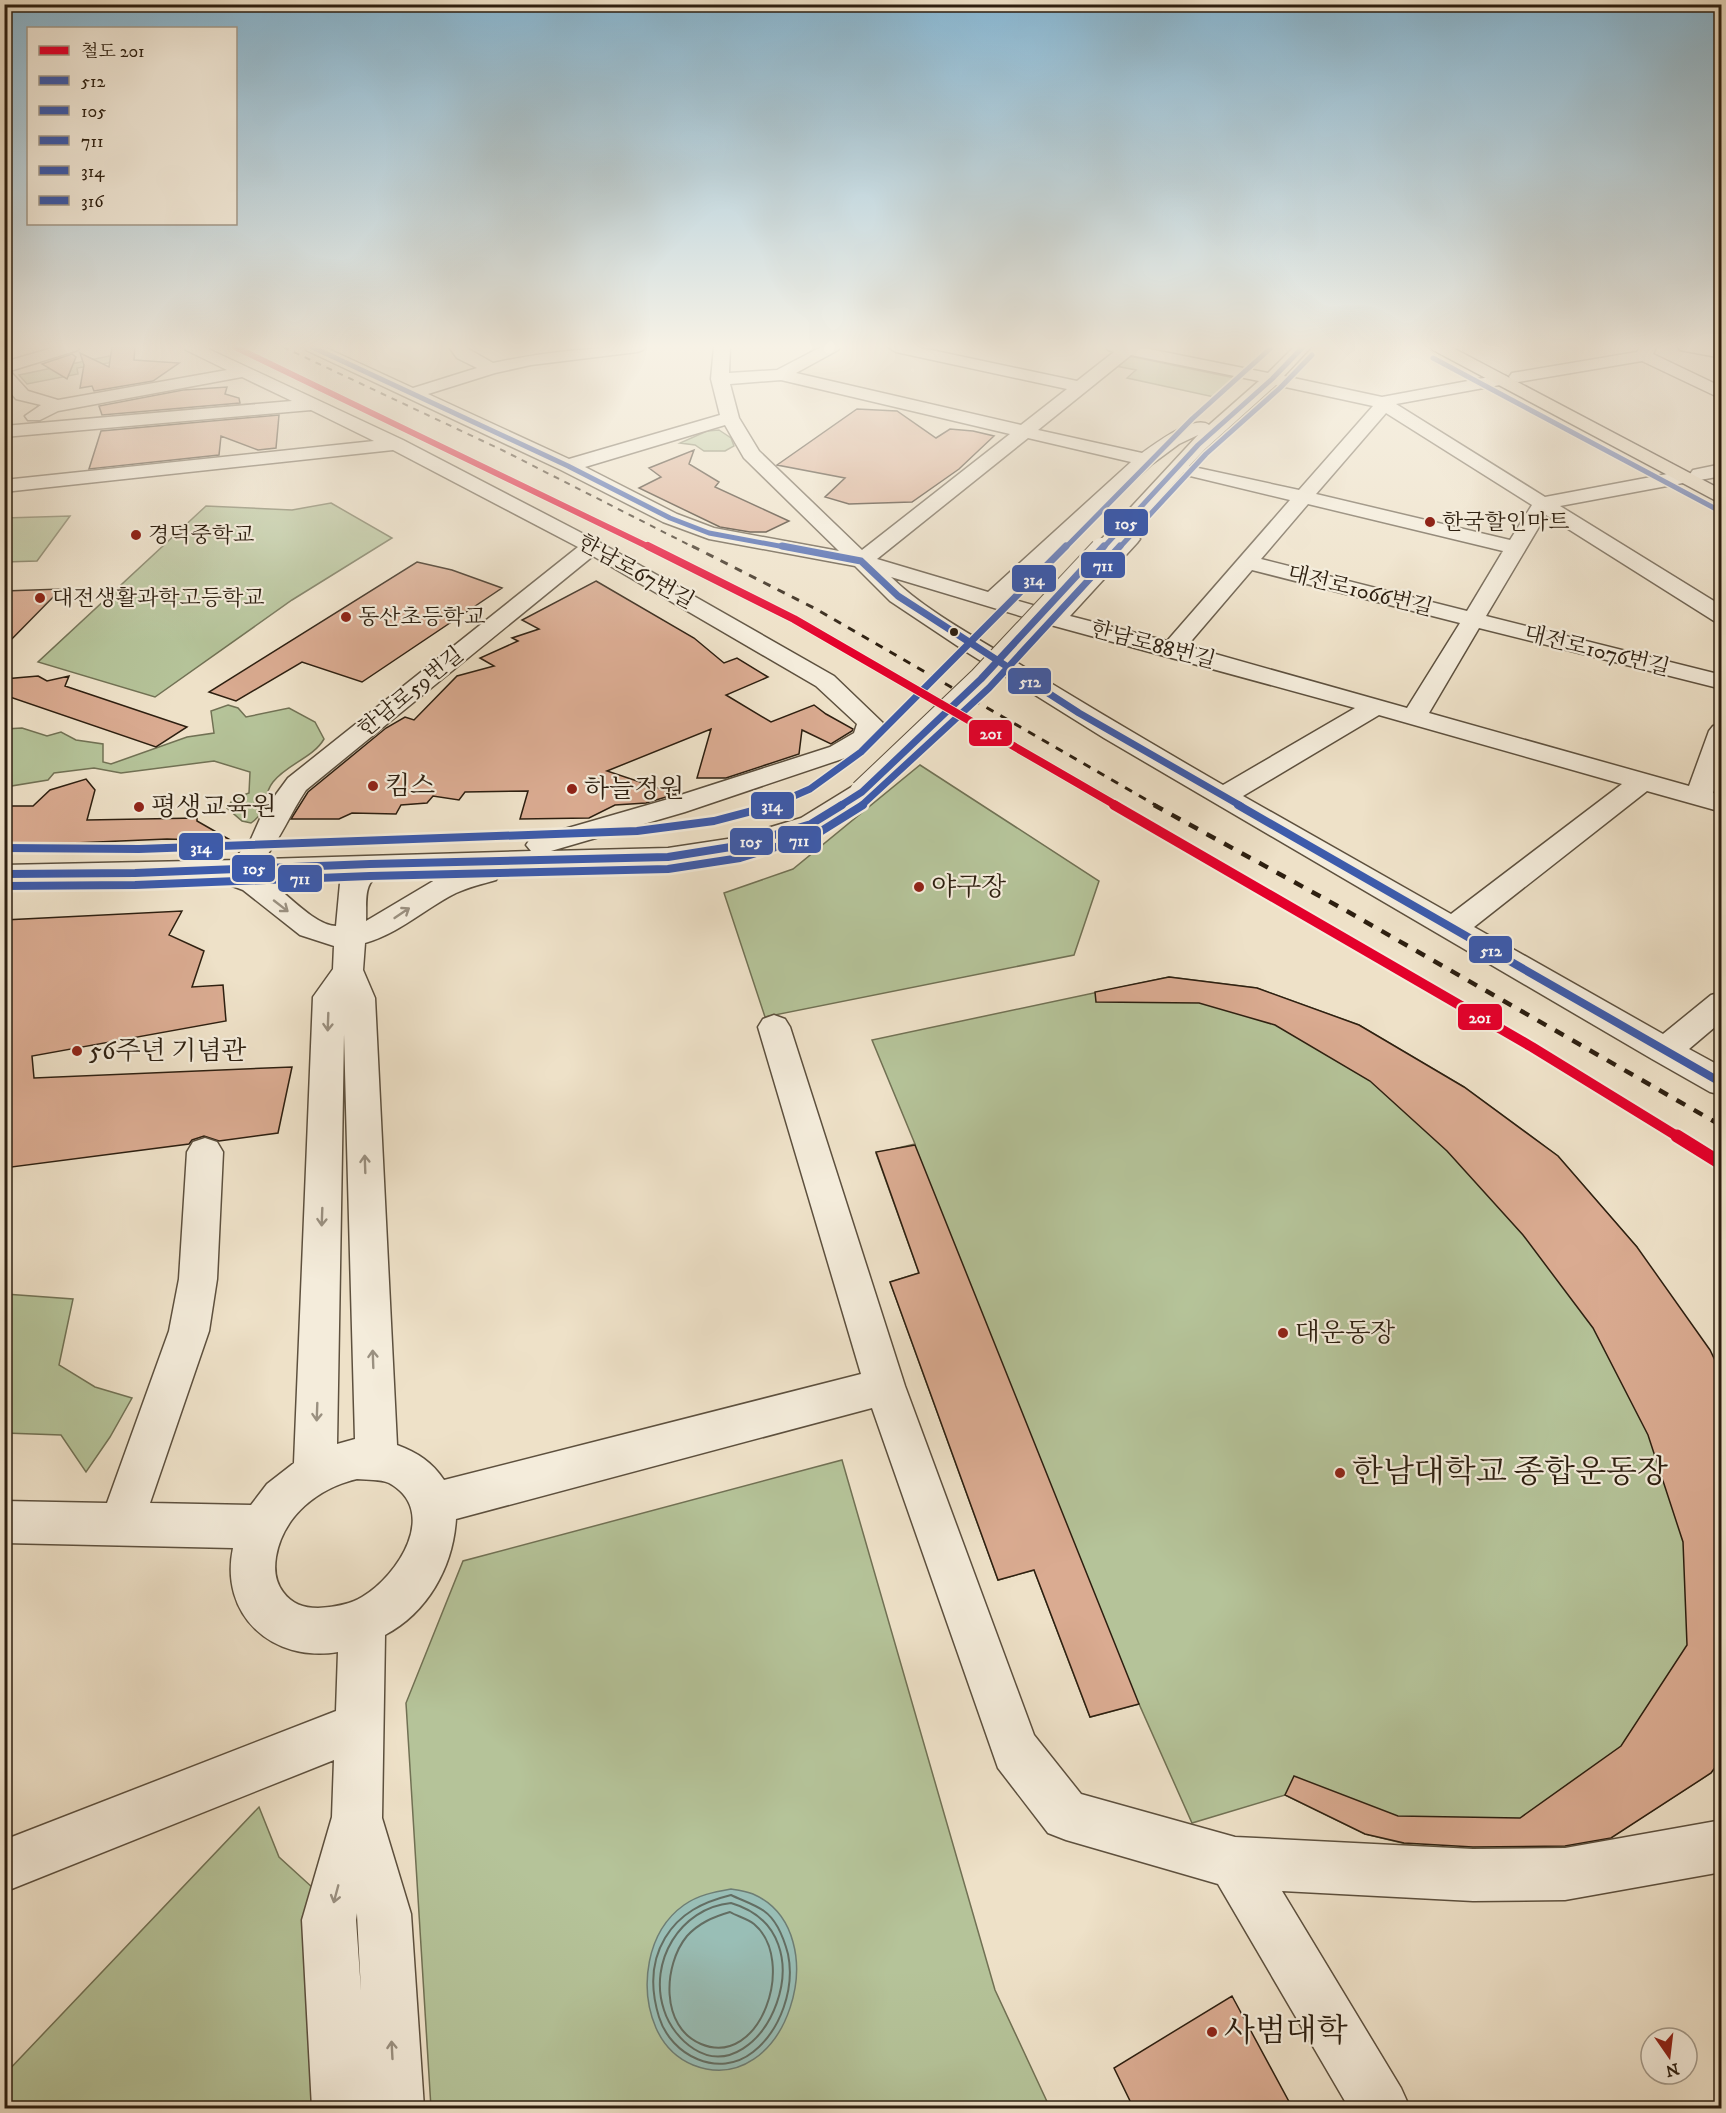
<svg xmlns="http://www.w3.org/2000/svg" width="1726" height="2113" viewBox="0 0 1726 2113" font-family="'IM FELL DW Pica','Noto Serif KR',serif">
<rect width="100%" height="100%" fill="#eee1c8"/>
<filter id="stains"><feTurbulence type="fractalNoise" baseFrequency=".00333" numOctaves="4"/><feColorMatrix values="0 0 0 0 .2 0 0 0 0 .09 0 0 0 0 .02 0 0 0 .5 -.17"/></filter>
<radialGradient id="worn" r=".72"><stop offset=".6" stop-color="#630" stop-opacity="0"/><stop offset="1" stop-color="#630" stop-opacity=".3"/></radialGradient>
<path fill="#b5c399" stroke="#717154" stroke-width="1.5" d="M109,356L114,358L108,363L77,368L78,374L27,384L19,375Z
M1129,356L1235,378L1214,397L1127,378L1136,370L1116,366Z
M719,430L731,438L734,446L725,451H704L695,445L680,443L707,431Z
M331,503L392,538L292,600L155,697L38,662L206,506L292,510Z
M70,516L37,561L5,562V518Z
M228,705L238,708L246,717L289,708L315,722L324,739C313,758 287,764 273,782C261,797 270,810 251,823L242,821L227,808L233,799L249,793L250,772L214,761L121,773L94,768L54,773L48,780L5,787V729L22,728L47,736L61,732L76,740L103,744V762L111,764L187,737L214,733L211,711Z
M920,765L1099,881L1074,955L765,1017L724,893L793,869Z
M1169,977L1257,988L1359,1025L1464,1087L1558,1156L1637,1247L1722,1758L1711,1773L1593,1849L1456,1856L1365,1834L1285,1795L1192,1823L1139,1704L1090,1717L1034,1570L998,1580L890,1282L919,1273L876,1153L915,1144L872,1040Z
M5,1294L73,1299L59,1365L95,1387L132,1398L110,1437L86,1472L61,1435L5,1433Z
M842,1460L995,1990L1050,2108H431L406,1703L463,1561Z
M259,1807L279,1857L313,1888L327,2108H5L4,2075Z"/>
<path fill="#99beb6" stroke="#6e7e74" stroke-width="1.5" d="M731,1889C738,1890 746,1891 753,1894C839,1932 786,2102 693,2065C676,2058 664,2046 656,2028C639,1988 646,1932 684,1905C698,1895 714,1892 731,1889Z"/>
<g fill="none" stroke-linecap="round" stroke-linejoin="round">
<path stroke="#636e63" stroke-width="2" d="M731,1895C741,1900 754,1904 764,1911C777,1920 784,1939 788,1954C795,1988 781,2030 753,2052C719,2079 671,2056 659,2017C651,1991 650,1963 665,1938C680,1913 703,1902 731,1895Z
M731,1903C834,1933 762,2092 694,2049C681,2041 669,2026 664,2010C648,1962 680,1908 731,1903Z
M730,1912C737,1916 748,1919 754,1924C797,1960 761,2069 701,2044C660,2027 663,1965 687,1936C699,1923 713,1917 730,1912Z"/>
</g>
<path fill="#daab91" stroke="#2d1f10" stroke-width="1.5" d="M112,347H135L134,360L179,363L153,381L94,391L92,386L80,388L84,365L80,353L109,367Z
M72,354L76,357L67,379L42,364Z
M227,387L225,394L239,398L240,403L102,415L99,406L183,390Z
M857,409L897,411L936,438L950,429L973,431L994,436L959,469L912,502L849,504L825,497L845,478L777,465Z
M279,415L276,448L258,450L221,436L219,455L89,469L101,431Z
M694,450L689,464L719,482L715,487L789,521L766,532H750L720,527L639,488L661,477L649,468Z
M417,562L452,570L502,588L362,682L302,662L236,701L209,692Z
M596,581L694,638L724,663L737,658L768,677L726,695L771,722L814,705L826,714L853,729L852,731L831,744L802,730L799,754L726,778H697L711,729L607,771L676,794L646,803L615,805L589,818L520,819L528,791L465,792L459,800L433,796L427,803L401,805L396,814L352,813L339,819H291L308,792L386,728L405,717L414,720L457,676L494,666L480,658L518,641L512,638L539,629L522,620Z
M61,589L4,647V591Z
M38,676L47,681L69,676L65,686L187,727L156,747L4,695V679Z
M86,779L95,790L87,820L197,818V821L232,841L167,839L74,843L62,847H4V806H33L50,790Z
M182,911L169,935L204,951L192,987L223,985L226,1021L32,1056L34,1078L292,1067L278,1133L219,1141L204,1136L192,1140L189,1144L4,1168V920Z
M1169,977L1257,988L1359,1025L1464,1087L1558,1156L1637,1247L1710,1350L1722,1375V1758L1711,1773L1611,1838L1565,1846L1473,1847L1404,1843L1365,1834L1285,1795L1294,1776L1398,1816L1520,1818L1621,1746L1687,1645L1683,1542L1648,1435L1593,1328L1523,1235L1447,1151L1370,1081L1275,1025L1199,1003L1096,1002L1095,992Z
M915,1145L1139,1704L1090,1717L1034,1570L998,1580L890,1282L919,1273L876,1152Z
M1232,1996L1293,2109H1134L1114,2068Z"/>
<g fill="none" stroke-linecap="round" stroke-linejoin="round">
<defs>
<path id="minor" d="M56,347H80L78,350L10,371L28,391L58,400L227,370L186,350L184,347H204L403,440L599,542L834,676L883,723L875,742L848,757L685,812L551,851L668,848L734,838L801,818L853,786L862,784L871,786L875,792L871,798L821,830L737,855L668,866L498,870L500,874L496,880C482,884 469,887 456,893C424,909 400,933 365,943L363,970L375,998L397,1445C418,1453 432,1462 444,1480L861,1374L758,1027L763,1019L774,1015L785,1019L790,1027L905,1386L1034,1735L1081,1794L1235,1837L1473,1849L1565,1848L1722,1820V1872L1565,1900L1473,1901L1282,1891L1401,2088L1410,2108H1349L1218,1884L1066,1840L1048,1833L998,1768L872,1408L456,1519C453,1567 428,1612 385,1635L382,1818L411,1914L424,2108H312L302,1920L332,1817L334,1760L4,1892V1840L336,1711L338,1652C272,1663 219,1615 233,1548L4,1543V1501L107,1503L169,1331L179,1279L187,1152L193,1142L205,1138L217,1142L223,1152L217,1279L209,1331L150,1503L251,1505L267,1484L294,1463L313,997L333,969L334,946L300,935L243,890L214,879L4,883V865L239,860L237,856L251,839L263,812L288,778L578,547L393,450L4,492V480L374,441L311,410L4,437V426L292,401L242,377L58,411L40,420H28L25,416L41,405L16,399L4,385V362ZM593,556L816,686L857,724L854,733L830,747L665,800L530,839L526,845L531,851L264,859C281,838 291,812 306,790ZM458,871L435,880L366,921C367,901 362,880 384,873ZM346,874L340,883L336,926C313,925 284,890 264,877ZM344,1034L355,1439L337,1444ZM357,1479C367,1480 380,1479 389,1483C440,1511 398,1576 362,1597C349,1605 333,1607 318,1608C303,1608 292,1604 283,1592C275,1581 274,1570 276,1557C283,1516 318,1488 357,1479ZM357,1913V1914L361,1991L356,1920Z
M304,347H324L413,388L477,368L457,358L449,347H465L493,363C544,352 593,347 645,347L643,350L637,352L531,365L495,373L428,394L569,459L720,415L711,379L714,347H730L729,373L777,370L821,347H840L838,350L796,373L1021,425L1067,389L896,352L888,347H917L1077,381L1114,352L1108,350L1106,347H1139L1268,373L1294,347H1311L1284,376L1382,397L1500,375L1506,376L1509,380L1506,384L1500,385L1396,404L1545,497L1683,471L1690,474L1693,470L1722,464V476L1700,480L1693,477L1690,481L1683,483L1560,506L1722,606V623L1714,621L1546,515L1486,616L1722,675V689L1479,628L1429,713L1689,786L1709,731L1713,726L1722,724V768L1713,793L1722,795V812L1647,791L1474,927L1663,1034L1711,995L1722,992V1021L1689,1049L1722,1067V1095L1710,1092L1652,1059L1104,738L965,651L890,601L855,566L709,539L663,522L561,470L306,350ZM1131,355L1259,381L1209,425C1194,414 1155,444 1142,453L1038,430ZM781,380L1010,434L862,550L759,451L739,418L730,384ZM1276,385L1373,406L1299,490L1189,466L1205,449ZM1386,413L1532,505L1510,540L1316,494ZM725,425L744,458L839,551L714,528L677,514L585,467ZM1198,435L1095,546L1091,550L1095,554L1102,556L1050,610L1008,598L1152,464L1179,444ZM1028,438L1131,462L988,592L877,559ZM1184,472L1186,475L1290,500L1167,641L1070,616L1137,543L1140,539L1137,535L1129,533ZM1308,504L1503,551L1467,611L1261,559ZM1252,570L1460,623L1407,708L1187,646ZM891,577L1047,624L1355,708L1223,785C1152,744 1081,702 1011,659C970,634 925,610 891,577ZM1379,715L1622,784L1451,914L1243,796Z
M1640,347H1656L1653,354L1722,387V399L1642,361L1518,382L1512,381L1509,377L1512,373L1518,372L1637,352Z
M1701,347H1722V354L1703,350Z"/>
<path id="major" d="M1431,347H1451L1722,490V504L1433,350Z
M1678,347L1722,348V358L1680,350Z"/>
</defs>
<use href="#minor" stroke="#5d503e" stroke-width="3"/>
<use href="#major" stroke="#2d1f10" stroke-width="3"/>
<use href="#minor" fill="#f4ecdb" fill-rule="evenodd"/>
<use href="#major" fill="#eee1c8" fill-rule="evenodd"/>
<path stroke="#2d1f10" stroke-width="2" stroke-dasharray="6 6" stroke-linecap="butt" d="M283,347L504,451L695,548"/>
<path stroke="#2d1f10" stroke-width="3" stroke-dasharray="8 8" stroke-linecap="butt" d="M692,546L816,609L1157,806"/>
<path stroke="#2d1f10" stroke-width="4.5" stroke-dasharray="10 10" stroke-linecap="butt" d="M1154,805L1345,910L1722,1126"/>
<defs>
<path id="minor-bridge" d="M862,792L981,679L1102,550"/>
</defs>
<use href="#minor-bridge" stroke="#5d503e" stroke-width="26" stroke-linecap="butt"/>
<use href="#minor-bridge" stroke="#f4ecdb" stroke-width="24"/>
<defs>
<path id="bus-1-far2" d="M312,347L568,466L670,518L709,533L790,548"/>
<path id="bus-1-far1" d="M782,546L861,561L898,596L1079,713L1241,806"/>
<path id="bus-1" d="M1238,805L1722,1083"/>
<path id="bus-2-far2" d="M1103,548L1198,445L1272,379L1303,347"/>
<path id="bus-2-far1" d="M840,806L862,792L981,679L1104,546"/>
<path id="bus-2" d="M4,874L135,873L370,864L668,857L737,846L811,824L842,805"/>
<path id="bus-3-far2" d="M1119,548L1206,454L1280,388L1312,355"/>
<path id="bus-3-far1" d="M861,806L989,688L1120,546"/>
<path id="bus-3" d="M4,886L135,885L370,876L668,869L740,858L815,835L863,805"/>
<path id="bus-4-far2" d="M1065,548L1192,419L1272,347"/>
<path id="bus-4-far1" d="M771,806L810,789L861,752L1066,546"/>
<path id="bus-4" d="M4,848L139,849L637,831L714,821L775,805"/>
<path id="bus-5" d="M1433,358L1716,509"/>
</defs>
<use href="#bus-1-far2" stroke="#f4ecdb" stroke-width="8"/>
<use href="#bus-1-far1" stroke="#f4ecdb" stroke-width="10"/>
<use href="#bus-1" stroke="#f4ecdb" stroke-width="13"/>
<use href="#bus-2-far2" stroke="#f4ecdb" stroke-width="8"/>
<use href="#bus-2-far1" stroke="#f4ecdb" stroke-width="10"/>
<use href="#bus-2" stroke="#f4ecdb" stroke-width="13"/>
<use href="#bus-3-far2" stroke="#f4ecdb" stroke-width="8"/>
<use href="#bus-3-far1" stroke="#f4ecdb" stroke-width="10"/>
<use href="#bus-3" stroke="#f4ecdb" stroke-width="13"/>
<use href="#bus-4-far2" stroke="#f4ecdb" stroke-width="8"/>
<use href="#bus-4-far1" stroke="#f4ecdb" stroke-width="10"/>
<use href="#bus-4" stroke="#f4ecdb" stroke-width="13"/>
<use href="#bus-5" stroke="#f4ecdb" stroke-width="8"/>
<use href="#bus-1-far2" stroke="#3d5bab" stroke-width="5"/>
<use href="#bus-1-far1" stroke="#3d5bab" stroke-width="7"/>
<use href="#bus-1" stroke="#3d5bab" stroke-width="8"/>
<use href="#bus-2-far2" stroke="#3d5bab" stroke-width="5"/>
<use href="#bus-2-far1" stroke="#3d5bab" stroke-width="7"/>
<use href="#bus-2" stroke="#3d5bab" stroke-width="8"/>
<use href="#bus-3-far2" stroke="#3d5bab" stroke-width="5"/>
<use href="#bus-3-far1" stroke="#3d5bab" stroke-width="7"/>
<use href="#bus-3" stroke="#3d5bab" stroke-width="8"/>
<use href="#bus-4-far2" stroke="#3d5bab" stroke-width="5"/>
<use href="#bus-4-far1" stroke="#3d5bab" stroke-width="7"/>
<use href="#bus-4" stroke="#3d5bab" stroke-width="8"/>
<use href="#bus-5" stroke="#3d5bab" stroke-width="5"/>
<defs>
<path id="rail-1-far3" d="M235,347L651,548"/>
<path id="rail-1-far2" d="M648,546L794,619L1117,806"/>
<path id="rail-1-far1" d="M1114,805L1532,1047L1680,1138"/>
<path id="rail-1" d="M1677,1136L1722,1164"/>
</defs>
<use href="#rail-1-far3" stroke="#f4ecdb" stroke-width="8"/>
<use href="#rail-1-far2" stroke="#f4ecdb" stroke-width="10"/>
<use href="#rail-1-far1" stroke="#f4ecdb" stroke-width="14"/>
<use href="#rail-1" stroke="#f4ecdb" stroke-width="17"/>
<use href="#rail-1-far3" stroke="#e4002b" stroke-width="6"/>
<use href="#rail-1-far2" stroke="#e4002b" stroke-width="8"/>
<use href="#rail-1-far1" stroke="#e4002b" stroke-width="10"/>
<use href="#rail-1" stroke="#e4002b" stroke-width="13"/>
</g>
<defs><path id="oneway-shaft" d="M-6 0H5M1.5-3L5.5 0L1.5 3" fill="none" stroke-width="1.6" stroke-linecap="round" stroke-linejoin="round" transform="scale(1.5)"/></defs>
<g stroke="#9a9080">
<use href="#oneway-shaft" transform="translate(281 906) rotate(38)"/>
<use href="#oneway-shaft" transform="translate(402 913) rotate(-34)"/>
<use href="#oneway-shaft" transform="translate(328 1022) rotate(92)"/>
<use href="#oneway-shaft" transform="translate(365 1164) rotate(-92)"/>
<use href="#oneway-shaft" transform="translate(322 1217) rotate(92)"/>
<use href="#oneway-shaft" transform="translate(373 1359) rotate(-92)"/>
<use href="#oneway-shaft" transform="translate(317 1412) rotate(92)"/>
<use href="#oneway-shaft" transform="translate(336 1894) rotate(105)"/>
<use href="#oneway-shaft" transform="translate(392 2050) rotate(-93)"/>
</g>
<linearGradient id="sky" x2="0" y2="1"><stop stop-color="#88b8d4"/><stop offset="0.54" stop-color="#f7f2e6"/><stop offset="1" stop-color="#f7f2e6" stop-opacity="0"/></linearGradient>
<rect width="1726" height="642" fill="url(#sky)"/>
<g fill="#8f2418" stroke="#f4ecdb" stroke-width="2">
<circle cx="1430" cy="522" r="6"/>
<circle cx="136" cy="535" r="6"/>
<circle cx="40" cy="598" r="6"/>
<circle cx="346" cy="617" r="6"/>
<circle cx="373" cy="786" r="6"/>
<circle cx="572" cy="789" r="6"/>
<circle cx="139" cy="807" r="6"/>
<circle cx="919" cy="887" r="6"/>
<circle cx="77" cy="1051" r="6"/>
<circle cx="1283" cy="1333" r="6"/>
<circle cx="1340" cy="1473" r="6"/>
<circle cx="1212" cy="2032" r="6"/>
</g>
<circle fill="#2d1f10" stroke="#f4ecdb" stroke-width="2" cx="954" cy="632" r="5"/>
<g text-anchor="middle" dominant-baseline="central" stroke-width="4.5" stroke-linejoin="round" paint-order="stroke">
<g font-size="22" fill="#2d1f10" stroke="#f4ecdb" text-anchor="start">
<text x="1442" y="522">한국할인마트</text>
<text x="148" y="535">경덕중학교</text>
<text x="52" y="598">대전생활과학고등학교</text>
<text x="358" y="617">동산초등학교</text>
</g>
<g font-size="22" fill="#2d1f10" stroke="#f4ecdb">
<text transform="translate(636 572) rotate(29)">한남로67번길</text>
<text transform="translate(1360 591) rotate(14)">대전로1066번길</text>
<text transform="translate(1153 645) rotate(15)">한남로88번길</text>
<text transform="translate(1597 651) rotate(14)">대전로1076번길</text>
<text transform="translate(411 692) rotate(-39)">한남로59번길</text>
</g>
<g font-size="26" fill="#2d1f10" stroke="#f4ecdb" text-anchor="start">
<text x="385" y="786">킴스</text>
<text x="584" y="789">하늘정원</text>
<text x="151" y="807">평생교육원</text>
<text x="931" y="887">야구장</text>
<text x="89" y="1051">56주년 기념관</text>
<text x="1295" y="1333">대운동장</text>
</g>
<g font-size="32" fill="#2d1f10" stroke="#f4ecdb" text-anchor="start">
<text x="1352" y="1473">한남대학교 종합운동장</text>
<text x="1224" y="2032">사범대학</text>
</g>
</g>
<g stroke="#f4ecdb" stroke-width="2">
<rect x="1103" y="508" width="46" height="29" rx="6" fill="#3d5bab"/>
<rect x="1080" y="551" width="46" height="28" rx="6" fill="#3d5bab"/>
<rect x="1011" y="564" width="46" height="29" rx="6" fill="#3d5bab"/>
<rect x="1007" y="667" width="45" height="28" rx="6" fill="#3d5bab"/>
<rect x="968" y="719" width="45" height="28" rx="6" fill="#e4002b"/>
<rect x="750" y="791" width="45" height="29" rx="6" fill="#3d5bab"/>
<rect x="777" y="825" width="45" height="29" rx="6" fill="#3d5bab"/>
<rect x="729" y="827" width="45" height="29" rx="6" fill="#3d5bab"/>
<rect x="178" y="832" width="46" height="29" rx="6" fill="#3d5bab"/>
<rect x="231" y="854" width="45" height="29" rx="6" fill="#3d5bab"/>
<rect x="277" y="864" width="46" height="29" rx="6" fill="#3d5bab"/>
<rect x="1468" y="935" width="45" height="29" rx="6" fill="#3d5bab"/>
<rect x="1457" y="1003" width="46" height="28" rx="6" fill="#e4002b"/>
</g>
<g font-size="16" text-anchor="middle" font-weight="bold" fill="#fff">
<text x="1126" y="529">105</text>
<text x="1103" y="571">711</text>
<text x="1034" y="585">314</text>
<text x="1030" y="687">512</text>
<text x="991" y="739">201</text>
<text x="772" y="811">314</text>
<text x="799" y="846">711</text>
<text x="751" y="847">105</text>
<text x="201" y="853">314</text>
<text x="254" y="874">105</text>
<text x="300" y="884">711</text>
<text x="1491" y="956">512</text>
<text x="1480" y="1023">201</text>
</g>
<rect width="1726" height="2113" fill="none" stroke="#eee1c8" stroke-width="24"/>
<rect x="6" y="6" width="1714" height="2101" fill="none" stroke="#2d1f10" stroke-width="3"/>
<rect x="12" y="12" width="1702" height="2089" fill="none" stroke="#2d1f10" stroke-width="1.5"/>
<rect x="27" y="27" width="210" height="198" fill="#f4ecdb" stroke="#a49a8a" stroke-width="1.5"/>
<rect x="39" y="46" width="30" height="9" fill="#e4002b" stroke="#a49a8a" stroke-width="1.5"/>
<text x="81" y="57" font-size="18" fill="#2d1f10">철도 201</text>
<rect x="39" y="76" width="30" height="9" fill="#3d5bab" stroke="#a49a8a" stroke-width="1.5"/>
<text x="81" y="87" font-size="18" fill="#2d1f10">512</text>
<rect x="39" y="106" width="30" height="9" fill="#3d5bab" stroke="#a49a8a" stroke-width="1.5"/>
<text x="81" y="117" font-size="18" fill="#2d1f10">105</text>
<rect x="39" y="136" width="30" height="9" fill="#3d5bab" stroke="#a49a8a" stroke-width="1.5"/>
<text x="81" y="147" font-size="18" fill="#2d1f10">711</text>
<rect x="39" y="166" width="30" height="9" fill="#3d5bab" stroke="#a49a8a" stroke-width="1.5"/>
<text x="81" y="177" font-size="18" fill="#2d1f10">314</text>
<rect x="39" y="196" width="30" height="9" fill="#3d5bab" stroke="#a49a8a" stroke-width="1.5"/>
<text x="81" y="207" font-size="18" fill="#2d1f10">316</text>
<g transform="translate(1669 2056) rotate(166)"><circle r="28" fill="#f4ecdb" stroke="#a49a8a" stroke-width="1.5"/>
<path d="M0-4.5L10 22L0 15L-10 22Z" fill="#8f2418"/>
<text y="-9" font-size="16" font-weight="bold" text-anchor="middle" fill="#2d1f10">N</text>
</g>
<rect width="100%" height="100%" filter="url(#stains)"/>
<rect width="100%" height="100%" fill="url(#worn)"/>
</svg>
